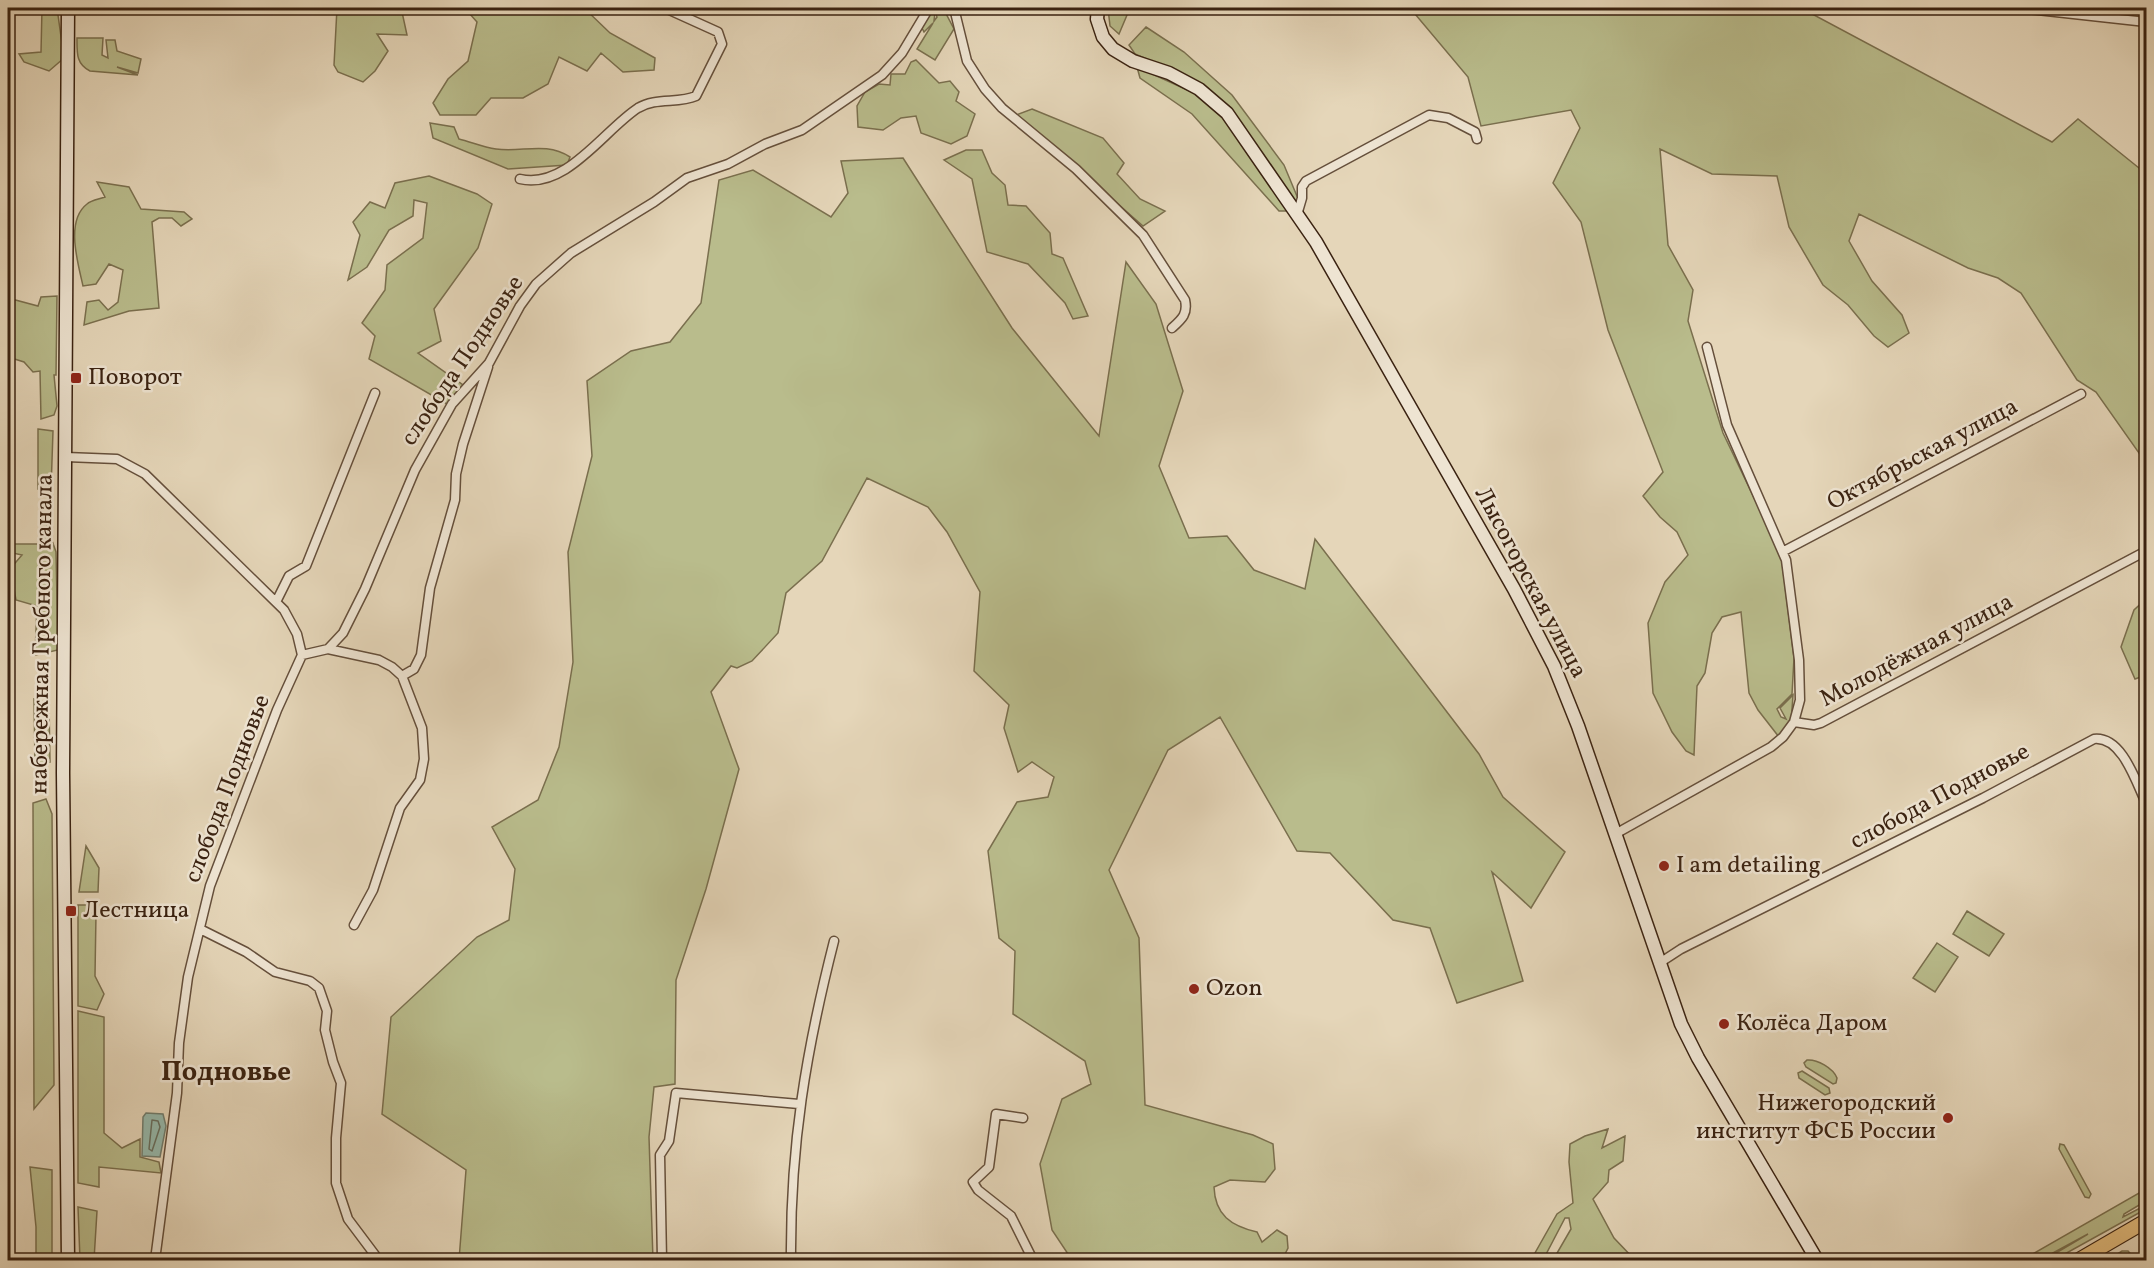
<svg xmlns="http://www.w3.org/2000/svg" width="2154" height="1268" viewBox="0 0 2154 1268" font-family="Vollkorn,serif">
<rect width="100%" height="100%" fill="#e5d6b9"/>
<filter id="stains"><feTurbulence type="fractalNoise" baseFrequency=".00333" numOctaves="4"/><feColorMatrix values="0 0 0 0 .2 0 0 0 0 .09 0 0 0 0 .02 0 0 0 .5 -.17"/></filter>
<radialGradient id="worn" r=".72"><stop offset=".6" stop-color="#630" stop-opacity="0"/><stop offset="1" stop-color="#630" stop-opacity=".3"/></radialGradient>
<path fill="#b9bc8c" stroke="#7a6f4e" stroke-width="1.5" d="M42,8H57L64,58L49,71L24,62L19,54L41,52Z
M337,8H396L402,12L407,35L377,34L388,51L375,71L363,82L338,72L334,65Z
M470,8H584L610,33L655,58L654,70L623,72L601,53L587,71L559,57L548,84L523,98H491L476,115H440L433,103L448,79L468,61L477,22L468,12Z
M934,8H943L954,29L935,60L917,49L933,23L924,32L922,28L928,15L935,12L934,21L937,17Z
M1108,8H1130L1119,34L1110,26Z
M1410,8H1801L2052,142L2078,119L2139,168L2146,157V463L2096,392L2077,380L2021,293L1998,278L1968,268L1859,214L1849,241L1872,281L1902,315L1909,333L1888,347L1874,336L1848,305L1823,285L1789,227L1777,176L1712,174L1660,149L1668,245L1693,290L1688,321L1723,433L1781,554L1794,658L1792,694L1777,709L1781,717L1786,719L1780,708L1793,695L1791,723L1779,737L1758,710L1749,693L1741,612L1722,617L1712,633L1705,673L1697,686L1694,755L1686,751L1672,732L1653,693L1648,623L1665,582L1688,555L1677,532L1660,517L1643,496L1663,472L1608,330L1581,222L1553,183L1580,128L1571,110L1481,126L1468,77Z
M1146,27L1184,52L1232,95L1284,165L1299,201H1292L1218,98L1173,70L1135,54L1129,45Z
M77,38H103L102,55L108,58L106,40H115L117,51L141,59L138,73L117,67L138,75L90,71C76,64 77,53 77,38Z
M916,60L939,83L950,81L959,92L956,101L975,114L967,136L951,144L921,133L916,116L901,118L883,130L858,127L857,106L865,92L879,84L890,85L891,74H905L911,62Z
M1137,67L1194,93L1224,116L1290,211H1279L1192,114L1140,78Z
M1032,109L1103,138L1124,163L1117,174L1140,199L1165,211L1143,226L1016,115Z
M430,123L454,127L459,139C471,142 483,147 496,149C522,153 545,141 570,157L567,165L508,169L433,138Z
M966,150H982L992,173L1005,185L1008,205L1026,206L1050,233L1052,254L1063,258L1088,316L1073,319L1065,303L1028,264L987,252L972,179L944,160Z
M903,158L1012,328L1099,436L1126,262L1156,304L1183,391L1159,466L1189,538L1227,536L1254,570L1305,589L1315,539L1479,754L1503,797L1565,852L1531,908L1492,872L1523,981L1457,1003L1430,928L1393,920L1330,853L1297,851L1220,717L1168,750L1109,870L1139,938L1145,1105L1253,1135L1273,1144L1275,1169L1265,1182L1230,1180L1214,1187C1215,1215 1231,1226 1257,1232L1262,1242L1277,1230L1287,1236L1288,1248L1282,1260H1072L1052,1230L1040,1164L1062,1099L1091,1084L1085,1061L1013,1014L1015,951L999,938L988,851L1017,802L1048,797L1054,777L1032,762L1018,772L1004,728L1009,705L974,671L980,592L947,532L928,507L867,478L822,561L786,593L778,633L752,661L737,668L731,666L711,692L739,769L706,889L676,980L675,1084L654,1087L649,1137L653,1260H459L466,1170L382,1114L391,1017L477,937L509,920L515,869L492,827L538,800L559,747L573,662L568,552L592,456L587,381L631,351L670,342L701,303L719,180L753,170L831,217L848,193L841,161Z
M429,176L477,194L492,204L478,248L434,309L441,341L418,353L463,385L447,404L369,359L375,336L362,323L385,290L387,265L423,238L427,203L414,200L413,216L389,230L367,267L348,280L360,235L353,222L370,202L385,208L395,183Z
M97,182L129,187L141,209L184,212L192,219L181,226L172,218H159L152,222L159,308L129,311L84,325L87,302L99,300L108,310L118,302L123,270L109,264L96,284L83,286C78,263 65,221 87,204C91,200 100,199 105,197Z
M57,296L56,375H54L57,406L54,415L41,419L40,371L33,372L24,362L8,357V298L38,306L41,297Z
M38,429L53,431L51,490L38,489Z
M42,512L56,552L58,650L35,655L37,606L16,600L10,569L22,555L8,552V544H39Z
M2146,599V675L2135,679L2121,647L2134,610Z
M34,699L49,704L50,762L35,764Z
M46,799L52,814L54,1085L34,1109L33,803Z
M86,846L99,868L98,892H79Z
M78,905H90L96,914L95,976L104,994L97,1010L78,1006Z
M1967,911L2004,934L1989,956L1953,934Z
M1937,943L1958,957L1935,992L1913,978Z
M78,1011L104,1017V1133L122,1148L140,1139V1157L159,1162L161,1173L99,1167V1187L78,1183Z
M1807,1060C1817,1059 1833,1068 1837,1078L1836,1083L1833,1084L1806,1067L1804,1063Z
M1802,1071L1829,1088L1830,1093L1825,1095L1799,1078L1798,1073Z
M1608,1129L1602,1148L1625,1136L1623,1161L1609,1170L1608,1182L1593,1199L1614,1238L1635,1260H1553L1571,1229L1569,1218H1565L1543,1260H1531L1557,1214L1573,1203L1569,1162L1570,1144L1585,1136Z
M2060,1144L2064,1145L2091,1194L2089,1198L2085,1197L2059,1149Z
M30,1167L52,1170V1260H36V1227Z
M2146,1189V1201L2124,1214L2123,1217L2146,1205V1209L2054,1260H2044L2088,1234L2040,1260H2022Z
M78,1207L97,1211L94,1260H80Z
M2122,1251H2128L2136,1260H2108Z"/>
<path fill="#96b9ac" stroke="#717d6e" stroke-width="1.5" d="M146,1113L163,1114L166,1126L160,1157L142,1156L143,1117Z"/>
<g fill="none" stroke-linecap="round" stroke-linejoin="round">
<path stroke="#686e5e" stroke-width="1.5" d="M152,1120L158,1121L160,1127L152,1151L149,1149Z"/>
<defs>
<path id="street" d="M954,8L967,61L985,89L1002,108L1076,169L1143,235L1185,300C1188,314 1182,319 1172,328
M2018,8L2146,22
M520,179C566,190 604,130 638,108C656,97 678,104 696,96L722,44L718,32L665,8
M1297,215L1302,198V187L1306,181L1429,115L1448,118L1475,132L1477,139
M66,457L117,459L145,474L284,610L297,634L302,655L277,710L210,886L188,977L179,1043L177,1093L155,1260
M1784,551L2081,394
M276,602L289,576L306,566L375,393
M328,649L379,660L392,667L402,676L422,728L424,759L420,780L400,808L373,890L354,925
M302,655L328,649L343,633L365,589L415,470L452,404L489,363L520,306L536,284L571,253L654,202L687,178L728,164L765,144L802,130L882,75L902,53L929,8
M402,676L414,669L421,655L430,588L455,500L456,474L463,444L488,367
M1794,722L1814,725L1821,723L2146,551
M1617,833L1771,747L1783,737L1794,722L1800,700L1799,660L1786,560L1727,425L1707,347
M200,929L246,952L275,972L310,981L319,988L327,1011L325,1030L333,1062L341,1083L336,1138V1183L348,1219L375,1255L376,1260
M1661,962L1681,949L1983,798L2094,739C2122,736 2136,782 2146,803
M1023,1118L996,1114L989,1167L973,1182L978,1190L1011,1216L1033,1260
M662,1260L660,1155L669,1141L676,1093L799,1104
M791,1260C790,1146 806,1051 834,941"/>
<path id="secondary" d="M1098,8L1097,19L1103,37L1113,49L1133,61L1169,73L1199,89L1227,113L1316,242L1514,589L1554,666L1578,726L1681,1024L1698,1058L1817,1260
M68,1260L63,773L68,8"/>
<path id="primary" d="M2079,1260L2146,1221"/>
</defs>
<use href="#street" stroke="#654f3b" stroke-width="11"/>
<use href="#secondary" stroke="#3a2211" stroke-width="15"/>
<use href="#primary" stroke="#3a2211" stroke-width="16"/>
<use href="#street" stroke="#eee4d2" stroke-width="8"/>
<use href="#secondary" stroke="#eee4d2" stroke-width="12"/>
<use href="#primary" stroke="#e2bb7c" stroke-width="14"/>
</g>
<g fill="#8f2418" stroke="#eee4d2" stroke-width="2">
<rect x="70" y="372" width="12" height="12" rx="3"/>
<circle cx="1664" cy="866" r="6"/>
<rect x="65" y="905" width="12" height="12" rx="3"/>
<circle cx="1194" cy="989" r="6"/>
<circle cx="1724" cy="1024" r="6"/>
<circle cx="1948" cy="1118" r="6"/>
</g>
<g text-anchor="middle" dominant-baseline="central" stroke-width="5" stroke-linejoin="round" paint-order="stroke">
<g font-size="24" fill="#3a2211" stroke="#eee4d2">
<text transform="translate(463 361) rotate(-56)">слобода Подновье</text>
<text transform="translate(1923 455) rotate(-28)">Октябрьская улица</text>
<text transform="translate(1530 583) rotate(62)">Лысогорская улица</text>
<text transform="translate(43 634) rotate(-89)">набережная Гребного канала</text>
<text transform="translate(1917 651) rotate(-28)">Молодёжная улица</text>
<text transform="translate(228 789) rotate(-69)">слобода Подновье</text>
<text transform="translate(1940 797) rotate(-28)">слобода Подновье</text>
</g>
<g font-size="24" fill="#3a2211" stroke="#eee4d2" text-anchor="start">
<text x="88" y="378">Поворот</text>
<text x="1676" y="866">I am detailing</text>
<text x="83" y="911">Лестница</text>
<text x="1206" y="989">Ozon</text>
<text x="1736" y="1024">Колёса Даром</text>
<text x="1936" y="1104" text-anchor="end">Нижегородский<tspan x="1936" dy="28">институт ФСБ России</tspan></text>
</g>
<g font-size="27" font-weight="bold" fill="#3a2211" stroke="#eee4d2">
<text x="226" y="1073">Подновье</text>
</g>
</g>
<rect width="2154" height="1268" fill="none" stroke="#e5d6b9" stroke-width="30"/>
<rect x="9" y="9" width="2136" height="1250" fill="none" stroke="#3a2211" stroke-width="3"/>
<rect x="15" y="15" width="2124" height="1238" fill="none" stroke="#3a2211" stroke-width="1.5"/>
<rect width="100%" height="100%" filter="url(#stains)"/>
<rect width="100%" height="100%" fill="url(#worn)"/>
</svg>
